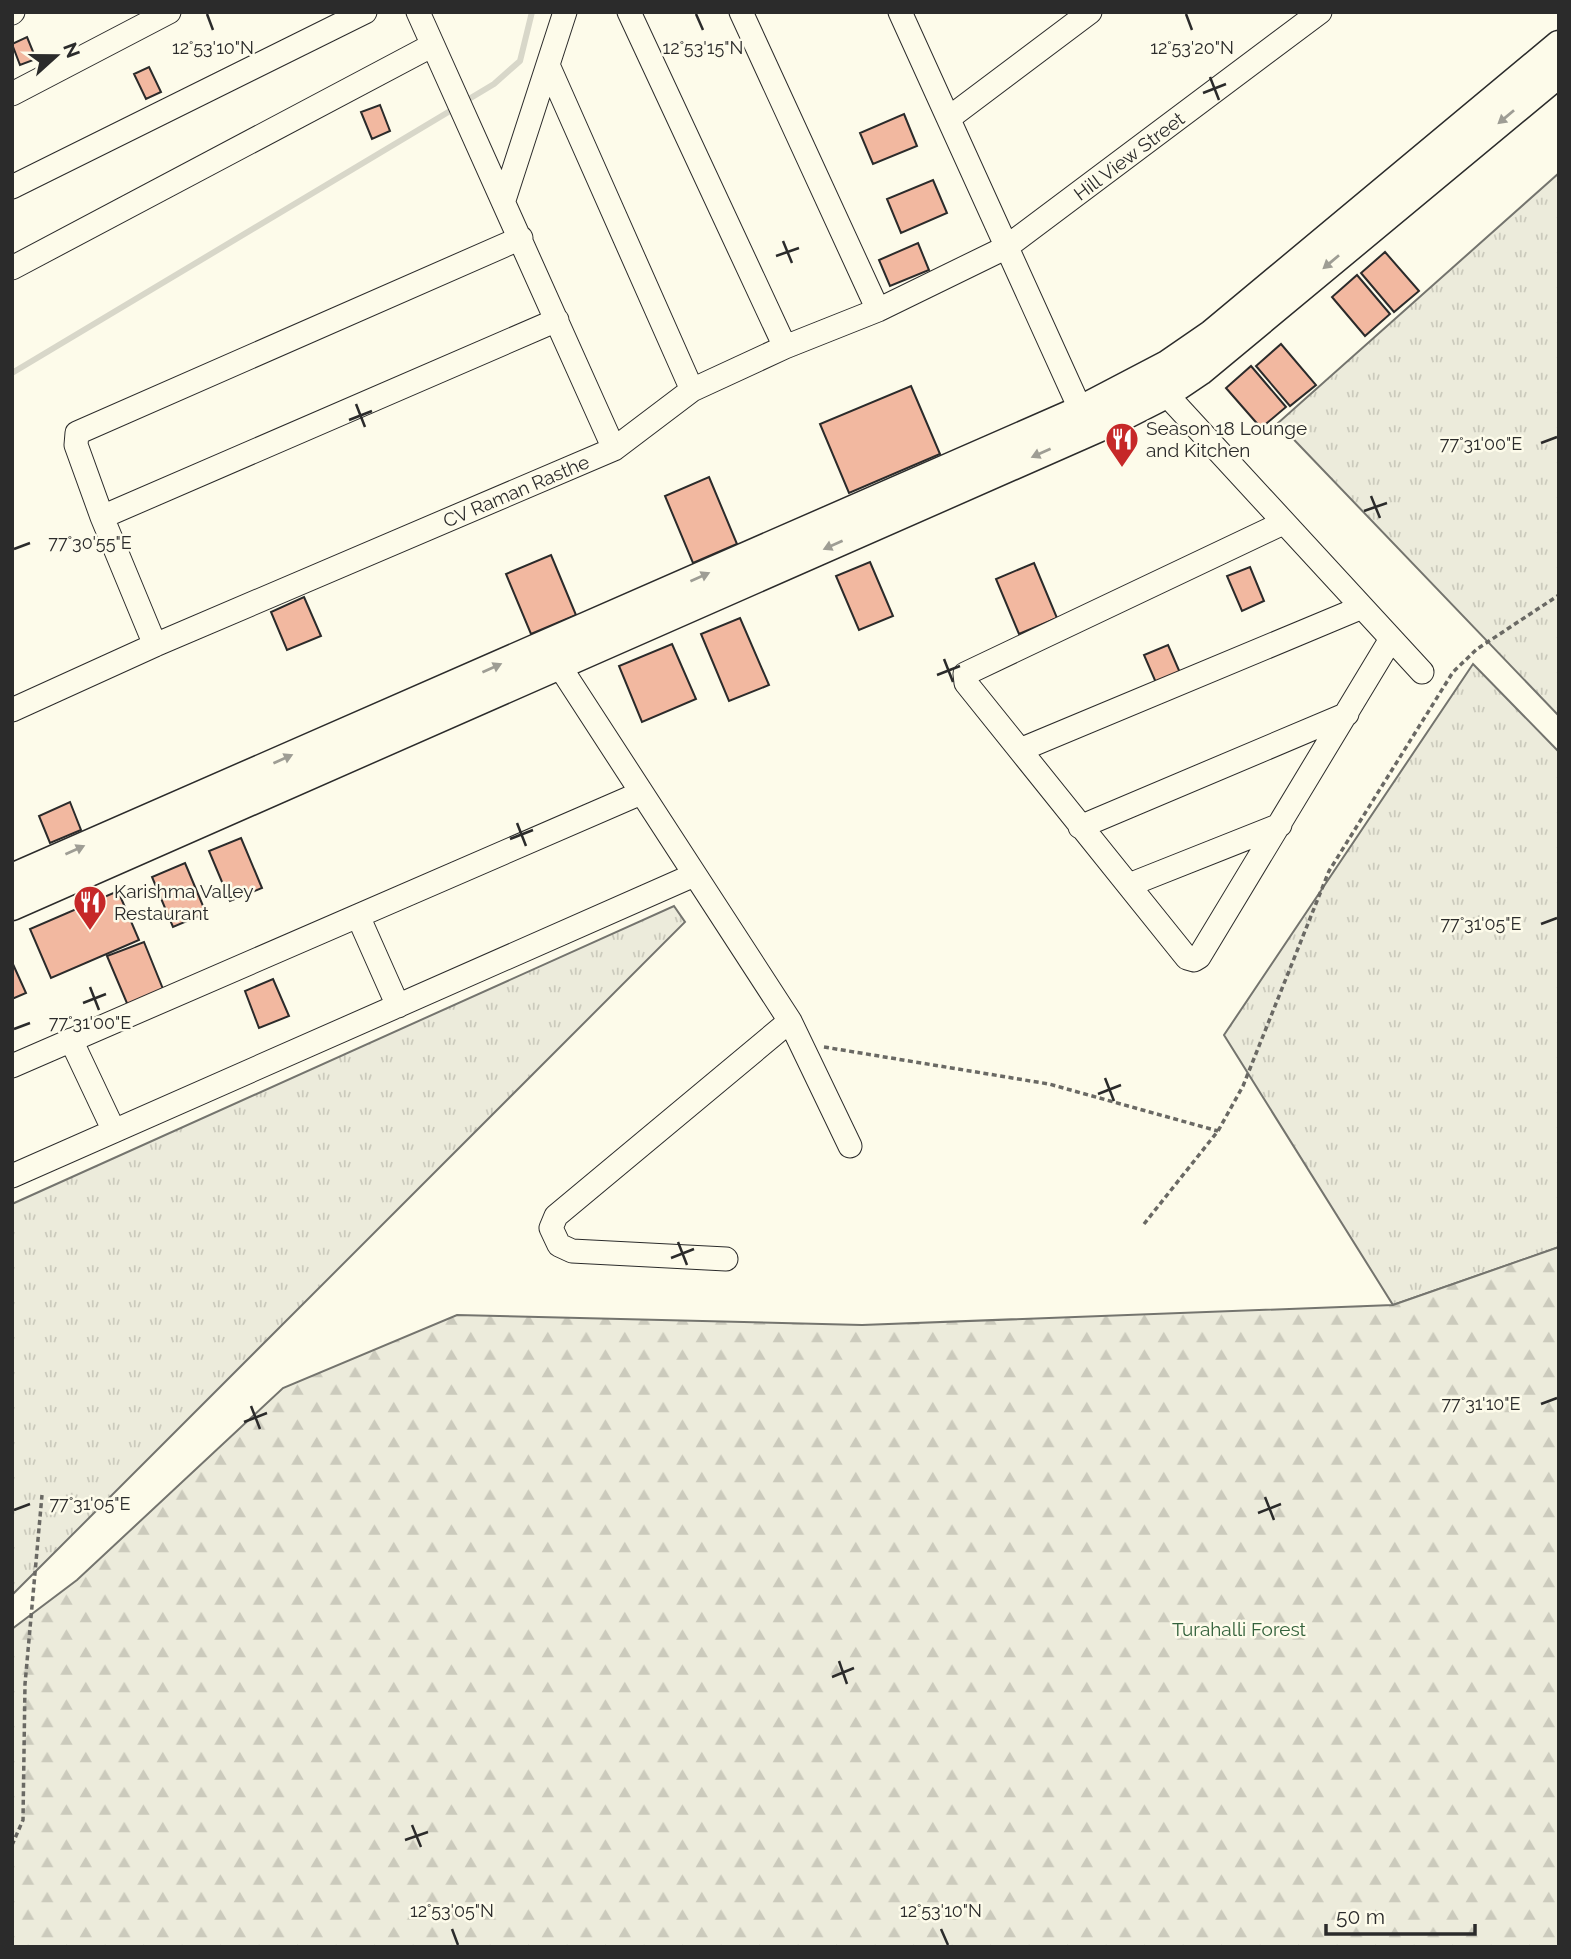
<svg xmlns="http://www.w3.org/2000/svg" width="1571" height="1959" viewBox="0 0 1571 1959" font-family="Raleway,sans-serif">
<defs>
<pattern id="grass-tufts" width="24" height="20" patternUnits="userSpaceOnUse" patternTransform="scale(1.75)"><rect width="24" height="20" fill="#ecebdb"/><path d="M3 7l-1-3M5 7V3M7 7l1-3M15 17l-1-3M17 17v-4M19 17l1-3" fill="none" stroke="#cbcabc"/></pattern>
<pattern id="forest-firs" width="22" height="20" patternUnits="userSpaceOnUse" patternTransform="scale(1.75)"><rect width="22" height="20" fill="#ecebdb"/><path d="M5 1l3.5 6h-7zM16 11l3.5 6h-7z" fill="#cbcabc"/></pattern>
</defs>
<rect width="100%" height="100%" fill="#fdfbea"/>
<path fill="url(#grass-tufts)" stroke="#74746e" stroke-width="2" d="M1559,173V715H1558L1278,423Z
M1473,664L1559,752V1247L1393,1305L1224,1035Z
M674,906L685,922L12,1595V1204Z"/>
<path fill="url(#forest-firs)" stroke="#74746e" stroke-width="2" d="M1559,1247V1947H12V1629L77,1580L283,1388L457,1315L862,1325L1393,1305Z"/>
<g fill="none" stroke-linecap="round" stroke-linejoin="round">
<path stroke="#d8d7c9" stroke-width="6" d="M464,102L494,84L520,61L532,12
M12,373L455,108"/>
</g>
<path fill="#f2b8a0" stroke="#2b2b2b" stroke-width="2" d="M27,37L36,59L20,65L12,44Z
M149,67L161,92L146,99L134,74Z
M380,105L390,131L372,139L361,112Z
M904,114L917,146L873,164L860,133Z
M933,180L947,213L901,233L887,199Z
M918,243L929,270L890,286L879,260Z
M1385,252L1419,291L1394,312L1361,273Z
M1357,275L1390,314L1365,336L1332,297Z
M1281,344L1316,385L1290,406L1256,366Z
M1251,366L1286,407L1261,428L1226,388Z
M911,386L940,454L849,493L820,424Z
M709,477L737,544L693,563L665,496Z
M551,555L576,615L531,634L506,574Z
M870,562L893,616L859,630L836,576Z
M1034,563L1057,618L1019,634L996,579Z
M1250,567L1264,601L1242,611L1227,576Z
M304,597L321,636L287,650L271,612Z
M740,618L769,685L729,701L701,634Z
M672,644L696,699L642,722L619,666Z
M1168,645L1181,675L1157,685L1144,655Z
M70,802L81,830L50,843L39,816Z
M241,838L262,888L230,901L209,851Z
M185,863L206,913L173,927L152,877Z
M118,891L139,940L51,978L30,929Z
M144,942L165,994L129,1008L107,956Z
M12,962L26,993L12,999Z
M273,979L289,1016L259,1028L245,991Z"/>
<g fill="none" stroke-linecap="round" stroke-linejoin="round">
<defs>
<path id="minor" d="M418,12L614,449
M629,12L785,347
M741,12L878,310
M900,12L1087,424
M12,13L13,12
M548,65L692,390
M12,94L169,12
M949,118L1090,12
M12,187L365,12
M504,200L565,12
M12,268L431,46
M1166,394L1422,672
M102,517L557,320
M1283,523L965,674L966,683L1187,958L1194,960L1199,957L1391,639
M155,645L102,517L76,445L77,433L521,238
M551,653L790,1021L850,1146
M12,710L155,645L614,449L692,390L785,347L878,310L1005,248L1320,12
M1020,750L1360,608
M1080,827L1347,714
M1129,885L1280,825
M358,916L398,1006
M71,1040L114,1131
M12,1066L641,793
M12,1176L694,875
M726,1259L572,1251L559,1245L551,1228L556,1216L790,1021"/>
<path id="major" d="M12,878L1081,410L1167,365L1212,334L1559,45
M12,906L1109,423L1166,394L1200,371L1559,73"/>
</defs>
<use href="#minor" stroke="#2b2b2b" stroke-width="25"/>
<use href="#major" stroke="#2b2b2b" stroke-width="31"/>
<path stroke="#6a6964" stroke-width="3.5" stroke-dasharray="5 3.5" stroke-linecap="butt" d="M824,1047L1049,1084L1218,1131
M1144,1224L1218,1131L1243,1086L1329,871L1453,672L1477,649L1559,595
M12,1845L23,1820L25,1684L42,1495"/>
<use href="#minor" stroke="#fdfbea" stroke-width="23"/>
<use href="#major" stroke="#fdfbea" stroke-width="28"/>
</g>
<defs><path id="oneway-solid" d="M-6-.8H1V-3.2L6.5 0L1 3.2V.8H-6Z" transform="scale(1.75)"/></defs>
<g fill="#9e9d94">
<use href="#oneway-solid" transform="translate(1506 117) rotate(140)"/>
<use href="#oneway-solid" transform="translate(1331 262) rotate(140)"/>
<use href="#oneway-solid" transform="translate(1041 453) rotate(156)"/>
<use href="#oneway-solid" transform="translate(833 545) rotate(156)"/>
<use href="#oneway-solid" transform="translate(700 577) rotate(-24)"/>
<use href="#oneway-solid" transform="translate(492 668) rotate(-24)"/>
<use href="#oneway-solid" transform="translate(283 759) rotate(-24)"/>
<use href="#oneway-solid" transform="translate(75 850) rotate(-24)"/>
</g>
<path fill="none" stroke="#2b2b2b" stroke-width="2.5" d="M207,14L213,30M696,14L703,30M1186,14L1192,30M1210,77L1219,100M1203,93L1226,84M783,241L792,263M776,256L799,248M356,404L365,427M349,420L372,411M1541,443L1557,437M1371,496L1380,518M1364,511L1387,503M14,549L30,543M944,659L953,682M937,675L960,666M517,823L526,846M510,839L533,830M1541,924L1557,918M90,987L99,1010M83,1003L106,994M14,1029L30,1023M1105,1078L1114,1101M1098,1094L1121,1085M678,1242L687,1265M671,1258L694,1249M1541,1404L1557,1398M251,1406L260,1429M244,1422L267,1413M1265,1497L1274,1520M14,1510L30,1504M1258,1513L1281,1504M839,1661L847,1684M832,1677L854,1668M412,1825L421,1847M405,1840L428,1832M452,1929L458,1945M941,1929L948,1945"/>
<defs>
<symbol id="restaurant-pin" viewBox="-11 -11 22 30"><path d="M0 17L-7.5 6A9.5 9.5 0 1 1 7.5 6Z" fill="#c62828" stroke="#fdfbea"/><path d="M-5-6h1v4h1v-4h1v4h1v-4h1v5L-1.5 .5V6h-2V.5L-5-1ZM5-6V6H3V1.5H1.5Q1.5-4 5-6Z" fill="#fff"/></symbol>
</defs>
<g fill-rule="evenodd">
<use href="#restaurant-pin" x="1103" y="420" width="38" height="52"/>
<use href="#restaurant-pin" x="71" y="883" width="38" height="52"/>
</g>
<g text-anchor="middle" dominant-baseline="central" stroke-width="5" stroke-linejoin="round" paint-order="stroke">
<g font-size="19" fill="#2b2b2b" stroke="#fdfbea">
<text transform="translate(1129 156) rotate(-37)">Hill View Street</text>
<text transform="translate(516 491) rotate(-23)">CV Raman Rasthe</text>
</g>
<g font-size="19" fill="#2b2b2b" stroke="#fdfbea" text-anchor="start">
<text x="1146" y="428">Season 18 Lounge<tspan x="1146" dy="22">and Kitchen</tspan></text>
<text x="114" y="891">Karishma Valley<tspan x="114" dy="22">Restaurant</tspan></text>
</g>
<g font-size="19" fill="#34623c" stroke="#fdfbea">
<text x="1239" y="1629">Turahalli Forest</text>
</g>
</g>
<g font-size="18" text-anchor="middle" fill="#2b2b2b" stroke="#fdfbea" stroke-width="5" stroke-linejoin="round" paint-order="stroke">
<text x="213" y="54">12°53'10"N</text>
<text x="703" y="54">12°53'15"N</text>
<text x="1192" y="54">12°53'20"N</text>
<text x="1481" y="450">77°31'00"E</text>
<text x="90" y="549">77°30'55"E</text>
<text x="1481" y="930">77°31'05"E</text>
<text x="90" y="1029">77°31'00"E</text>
<text x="1481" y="1410">77°31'10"E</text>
<text x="90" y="1510">77°31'05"E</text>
<text x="452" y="1917">12°53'05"N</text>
<text x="941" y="1917">12°53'10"N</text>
</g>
<rect width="1571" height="1959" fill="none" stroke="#2b2b2b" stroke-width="28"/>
<g transform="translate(56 56) rotate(69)" stroke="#fdfbea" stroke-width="5" paint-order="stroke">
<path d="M0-5L12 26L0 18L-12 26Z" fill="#2b2b2b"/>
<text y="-10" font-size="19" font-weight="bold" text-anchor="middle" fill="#2b2b2b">N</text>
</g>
<path d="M1326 1924v10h149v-10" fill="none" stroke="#2b2b2b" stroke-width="3.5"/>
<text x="1336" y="1924" font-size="21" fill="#2b2b2b" stroke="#fdfbea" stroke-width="5" paint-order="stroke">50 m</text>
</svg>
